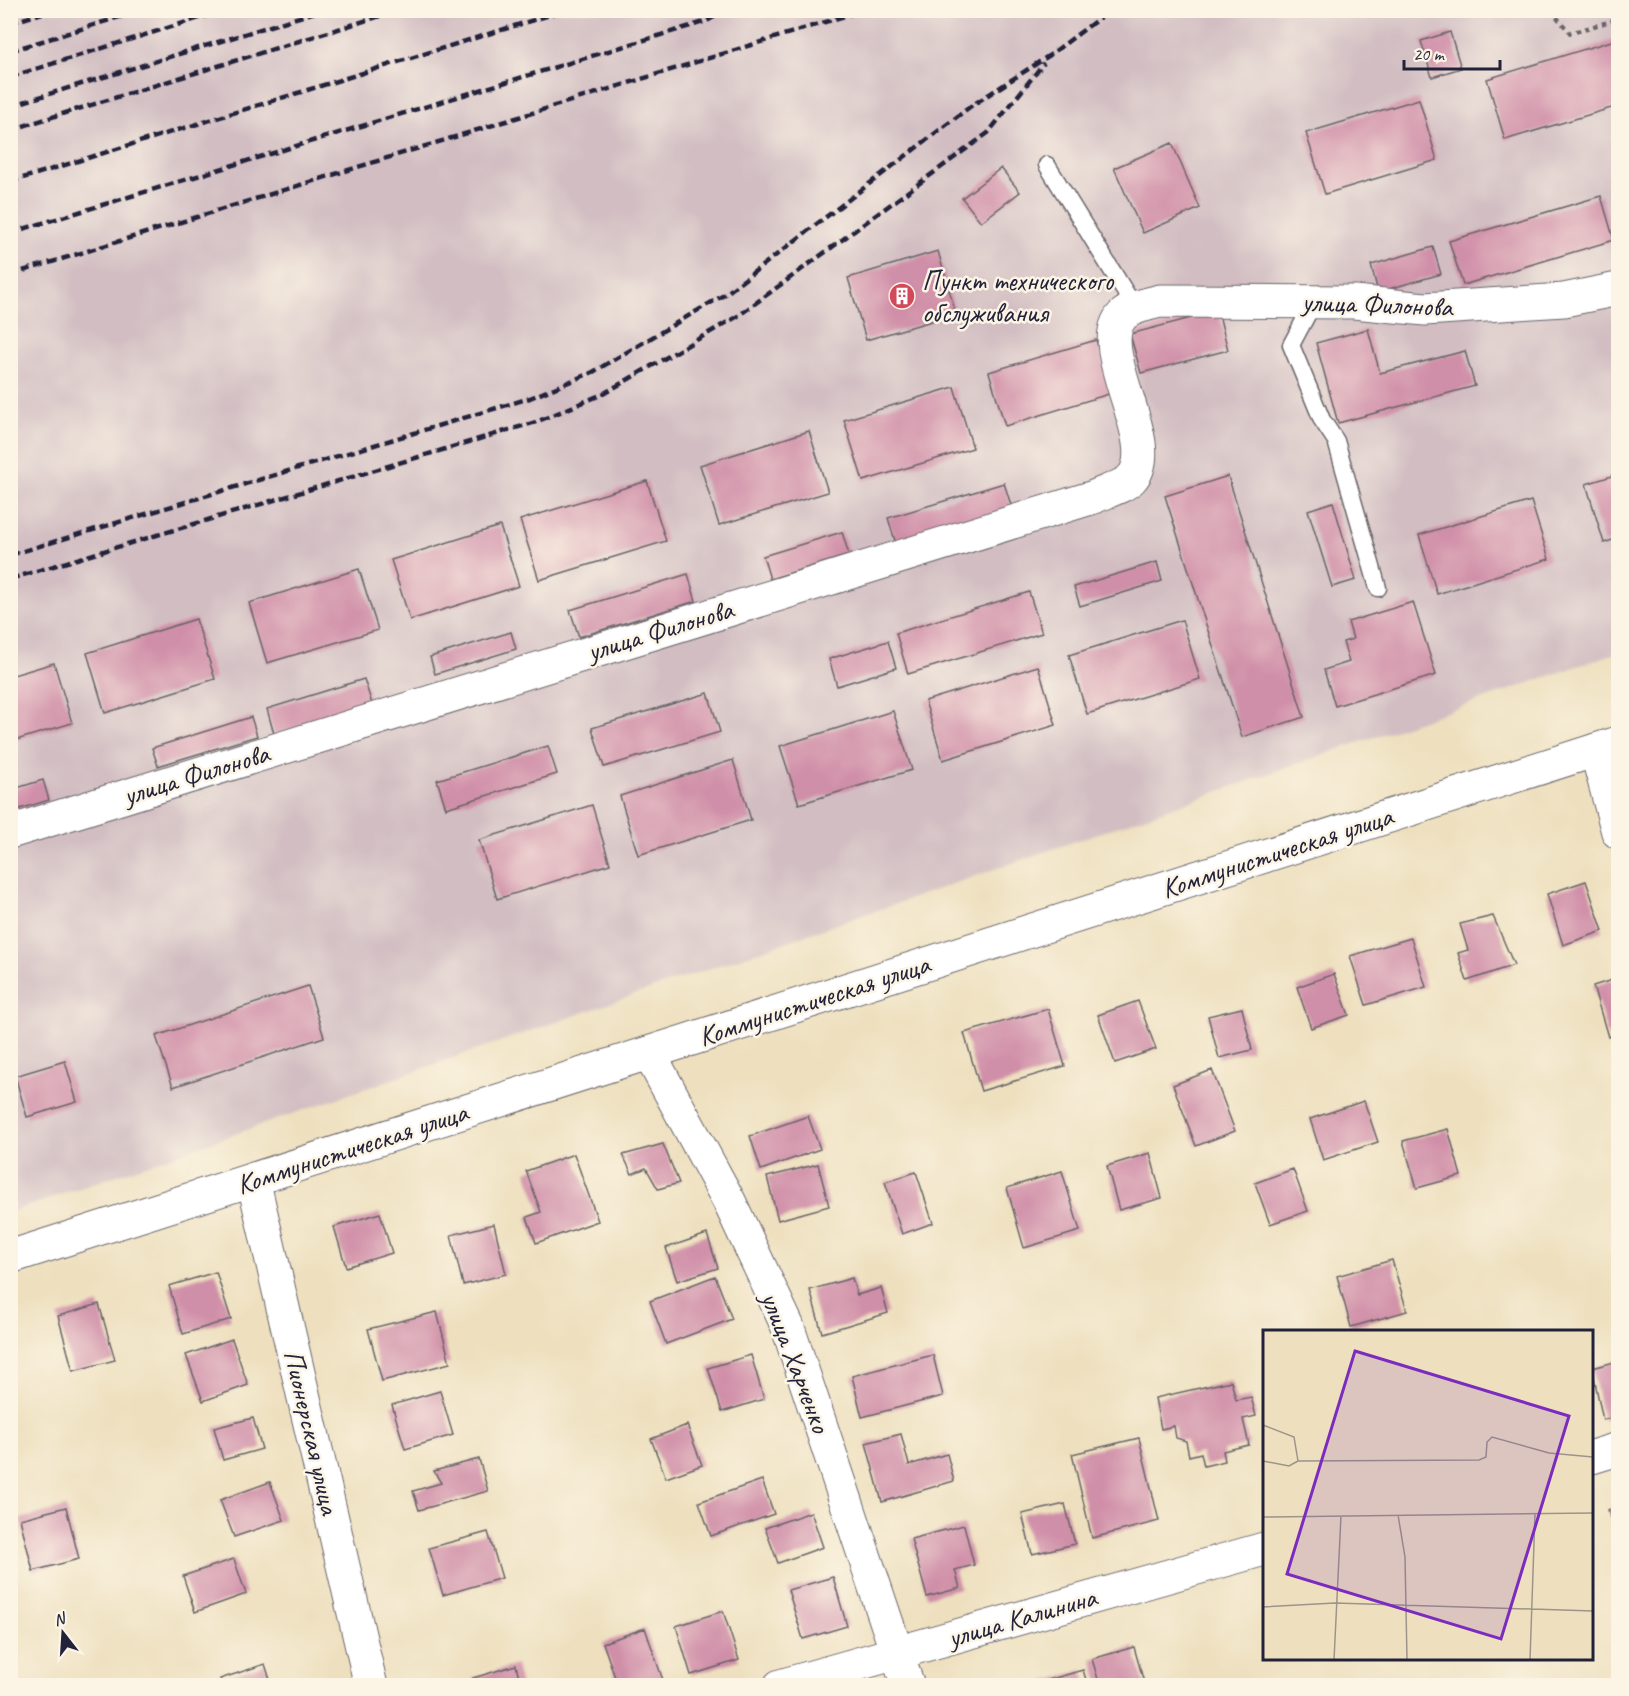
<svg xmlns="http://www.w3.org/2000/svg" width="1629" height="1696" viewBox="0 0 1629 1696" font-family="Caveat,sans-serif">
<rect width="100%" height="100%" fill="#fcf5e5"/>
<filter id="ink" filterUnits="userSpaceOnUse"><feTurbulence type="fractalNoise" baseFrequency=".0167" numOctaves="2"/><feDisplacementMap in="SourceGraphic" scale="12" xChannelSelector="R" yChannelSelector="G"/><feConvolveMatrix kernelMatrix="1 2 1 2 8 2 1 2 1" color-interpolation-filters="sRGB"/></filter>
<filter id="wash" filterUnits="userSpaceOnUse"><feTurbulence type="fractalNoise" baseFrequency=".008" numOctaves="4" result="noise"/><feDisplacementMap in="SourceGraphic" scale="24" xChannelSelector="R" yChannelSelector="G"/><feGaussianBlur stdDeviation="1.35" result="paint"/><feColorMatrix in="noise" values="0 0 0 0 0 0 0 0 0 0 0 0 0 0 0 0 0 1.4 0 .05"/><feComposite in="paint" operator="in"/></filter>
<g filter="url(#wash)">
<rect width="100%" height="100%" fill="#eee0bf"/>
<path fill="#d2bec2" d="M10,11H1618V652L11,1212Z"/>
<g id="blocks">
<path fill="#d08fa8" d="M1450,32L1461,68L1432,77L1421,41Z
M1618,39V106L1505,140L1487,79Z
M1419,99L1437,160L1325,194L1306,133Z
M1172,143L1200,208L1143,233L1114,168Z
M1001,168L1020,192L981,222L962,198Z
M1601,196L1614,240L1463,285L1449,241Z
M1433,247L1441,274L1378,292L1371,265Z
M938,251L956,314L866,340L848,278Z
M1218,311L1228,350L1141,373L1130,334Z
M1368,329L1380,373L1465,351L1475,386L1338,423L1316,343Z
M1096,340L1112,393L1005,426L989,372Z
M954,387L973,448L863,481L844,420Z
M809,431L828,492L719,525L700,465Z
M1618,474V538L1604,543L1586,484Z
M1228,476L1304,717L1242,737L1165,496Z
M647,481L666,541L539,580L520,520Z
M1004,483L1012,508L896,544L888,518Z
M1531,501L1549,559L1437,594L1419,535Z
M1333,502L1356,580L1332,587L1308,510Z
M500,526L519,586L410,620L391,560Z
M842,532L849,555L770,579L763,556Z
M1157,562L1162,581L1080,606L1074,587Z
M359,569L378,630L267,663L249,603Z
M688,574L696,601L579,637L570,610Z
M1029,592L1042,633L908,674L896,633Z
M1413,602L1436,675L1335,706L1324,670L1349,662L1343,642L1353,639L1348,622Z
M196,619L215,679L105,713L87,653Z
M1182,620L1200,679L1087,714L1069,655Z
M511,632L516,649L435,674L430,657Z
M888,641L896,668L837,686L829,659Z
M54,663L72,723L10,742V676Z
M1038,666L1056,725L943,760L925,701Z
M364,679L372,704L274,734L267,709Z
M708,693L720,732L604,767L592,728Z
M893,711L912,770L799,804L780,746Z
M251,717L257,736L158,766L152,748Z
M548,746L557,774L446,808L437,780Z
M733,760L751,820L638,855L620,796Z
M43,780L49,800L10,812V790Z
M592,805L610,864L497,899L479,840Z
M1586,881L1603,931L1563,945L1547,894Z
M1493,916L1514,965L1467,981L1458,953L1468,950L1460,924Z
M1411,938L1426,987L1366,1005L1350,956Z
M1334,974L1349,1015L1311,1028L1297,987Z
M1618,978V1034L1608,1037L1593,986Z
M308,986L324,1037L173,1087L156,1036Z
M1138,1001L1156,1049L1115,1063L1098,1015Z
M1242,1008L1252,1050L1219,1058L1208,1016Z
M1048,1009L1065,1066L981,1091L964,1033Z
M65,1061L77,1102L27,1117L15,1076Z
M1212,1070L1235,1131L1196,1146L1173,1085Z
M1364,1101L1378,1142L1323,1160L1310,1119Z
M808,1116L820,1149L761,1170L750,1136Z
M1448,1129L1461,1176L1417,1188L1403,1141Z
M663,1144L679,1183L658,1189L646,1168L632,1174L623,1155Z
M1150,1153L1162,1198L1119,1210L1107,1166Z
M574,1154L598,1221L536,1243L527,1217L541,1212L526,1171Z
M818,1164L829,1206L778,1220L767,1177Z
M1293,1169L1308,1211L1270,1224L1255,1183Z
M1062,1171L1080,1231L1024,1248L1007,1188Z
M916,1172L933,1223L902,1234L885,1182Z
M380,1213L392,1253L346,1267L334,1227Z
M494,1224L506,1274L463,1285L451,1235Z
M707,1234L718,1268L677,1281L666,1248Z
M1392,1260L1407,1311L1351,1327L1337,1276Z
M216,1272L231,1319L183,1334L169,1286Z
M715,1276L732,1319L666,1344L650,1301Z
M852,1278L857,1295L881,1288L888,1313L822,1333L810,1290Z
M99,1304L115,1360L73,1371L58,1316Z
M437,1312L450,1363L382,1381L368,1329Z
M232,1339L248,1385L203,1401L186,1355Z
M751,1355L764,1399L722,1412L708,1368Z
M933,1355L943,1396L862,1417L852,1376Z
M1618,1361V1416L1603,1420L1592,1368Z
M1231,1381L1236,1400L1251,1397L1256,1416L1243,1419L1249,1445L1223,1451L1225,1461L1204,1466L1201,1453L1189,1456L1186,1441L1176,1438L1174,1426L1161,1429L1155,1398Z
M440,1391L453,1435L405,1449L392,1405Z
M253,1418L262,1449L223,1460L214,1428Z
M687,1425L702,1465L666,1478L651,1439Z
M901,1434L909,1465L947,1454L954,1481L882,1502L866,1443Z
M1139,1438L1159,1521L1092,1538L1072,1454Z
M479,1459L488,1491L419,1510L413,1491L441,1483L434,1471Z
M762,1480L774,1514L711,1536L699,1502Z
M270,1482L284,1520L234,1537L220,1500Z
M1065,1504L1075,1544L1032,1554L1022,1514Z
M1618,1506V1542L1608,1510Z
M66,1507L79,1559L33,1571L20,1519Z
M811,1512L823,1547L778,1563L765,1528Z
M964,1525L974,1565L955,1570L960,1588L927,1597L911,1539Z
M488,1532L502,1578L443,1595L429,1548Z
M234,1559L246,1594L195,1612L183,1576Z
M833,1577L847,1626L803,1639L788,1590Z
M723,1611L739,1660L691,1675L676,1626Z
M645,1628L665,1686H618L603,1643Z
M1134,1647L1145,1686H1100L1092,1659Z
M265,1664L272,1686H222L220,1679Z
M516,1665L521,1686H475L473,1678Z
M1083,1670L1088,1686H1042L1041,1682Z"/>
</g>
</g>
<g filter="url(#ink)">
<use href="#blocks" fill-opacity="0" stroke="#696469" stroke-width="1.5"/>
<g fill="none" stroke-linecap="round" stroke-linejoin="round">
<defs>
<path id="lane" d="M1047,165L1135,308
M1314,302L1291,345L1322,420L1336,441L1378,588"/>
<path id="street" d="M1596,750L1618,832
M10,832L1094,497C1104,492 1123,487 1131,479C1164,445 1091,351 1122,316C1131,307 1148,304 1160,301L1354,302L1425,309L1564,300L1618,289
M649,1053L729,1201L787,1325L908,1686
M253,1179L371,1686
M1592,1457L1618,1449
M780,1686L1264,1549"/>
<path id="secondary" d="M10,1257L1618,743"/>
</defs>
<use href="#lane" stroke="#696469" stroke-width="19"/>
<use href="#street" stroke="#696469" stroke-width="35"/>
<use href="#secondary" stroke="#696469" stroke-width="35"/>
<path stroke="#696469" stroke-width="4" stroke-dasharray="4.5 4.5" stroke-linecap="butt" d="M1551,10L1570,33L1618,19"/>
<use href="#lane" stroke="#fff" stroke-width="16"/>
<use href="#street" stroke="#fff" stroke-width="33"/>
<use href="#secondary" stroke="#fff" stroke-width="33"/>
<path stroke="#22223b" stroke-width="4.5" stroke-dasharray="9 4.5" stroke-linecap="butt" d="M10,23L52,10
M10,51L142,10
M10,77L225,10
M10,106L322,10
M10,130L400,10
M10,182L566,10
M10,233L707,21L726,10
M10,275L864,10
M10,555L530,398L593,372L724,295L971,106L1050,55L1110,10
M10,579L536,422L603,394L738,316L988,133L1044,63"/>
</g>
</g>
<defs>
<symbol id="building-disc" viewBox="-11 -11 22 22"><circle r="9.5" fill="#d1495b" stroke="#fcf5e5"/><path d="M-4-6H4V6H1V3H-1V6H-4ZM-2.5-4.3h1.7v1.8h-1.7ZM.8-4.3h1.7v1.8H.8ZM-2.5-1h1.7V.8h-1.7ZM.8-1h1.7V.8H.8Z" fill="#fff"/></symbol>
</defs>
<g fill-rule="evenodd">
<use href="#building-disc" x="887" y="281" width="30" height="30"/>
</g>
<g text-anchor="middle" dominant-baseline="central" stroke-width="5" stroke-linejoin="round" paint-order="stroke">
<g font-size="28" fill="#22223b" stroke="#fcf5e5" text-anchor="start">
<text x="922" y="280">Пункт технического<tspan x="922" dy="32">обслуживания</tspan></text>
</g>
<g font-size="28" fill="#22223b" stroke="#fcf5e5">
<text transform="translate(1377 304) rotate(2)">улица Филонова</text>
<text transform="translate(660 630) rotate(-17)">улица Филонова</text>
<text transform="translate(196 774) rotate(-17)">улица Филонова</text>
<text transform="translate(1277 852) rotate(-18)">Коммунистическая улица</text>
<text transform="translate(814 1000) rotate(-18)">Коммунистическая улица</text>
<text transform="translate(352 1148) rotate(-18)">Коммунистическая улица</text>
<text transform="translate(796 1362) rotate(69)">улица Харченко</text>
<text transform="translate(312 1432) rotate(77)">Пионерская улица</text>
<text transform="translate(1022 1617) rotate(-16)">улица Калинина</text>
</g>
</g>
<g transform="translate(1263 1330)">
<rect width="330" height="330" fill="#eee0bf"/>
<path fill="none" stroke="#9c948a" stroke-width="1.5" d="M0,95L31,107L35,131M0,131L26,136L35,131M35,131L216,130L223,127L224,112L229,107L286,123L330,127M135,185L142,227L144,330M0,187L330,183M0,277L72,273L330,281M71,330L78,186M267,330L272,184"/>
<path fill="#7b2cbf" fill-opacity="0.15" stroke="#7b2cbf" stroke-width="3" d="M92,21L306,86L238,309L24,244Z"/>
<rect width="330" height="330" fill="none" stroke="#22223b" stroke-width="3"/>
</g>
<rect width="1629" height="1696" fill="none" stroke="#fcf5e5" stroke-width="36"/>
<g transform="translate(63 1633) rotate(343)" stroke="#fcf5e5" stroke-width="4.5" paint-order="stroke">
<path d="M0-4.5L10 22L0 15L-10 22Z" fill="#22223b"/>
<text y="-9" font-size="16" font-weight="bold" text-anchor="middle" fill="#22223b">N</text>
</g>
<path d="M1404 60v9h96v-9" fill="none" stroke="#22223b" stroke-width="3"/>
<text x="1413" y="60" font-size="18" fill="#22223b" stroke="#fcf5e5" stroke-width="4.5" paint-order="stroke">20 m</text>
</svg>
